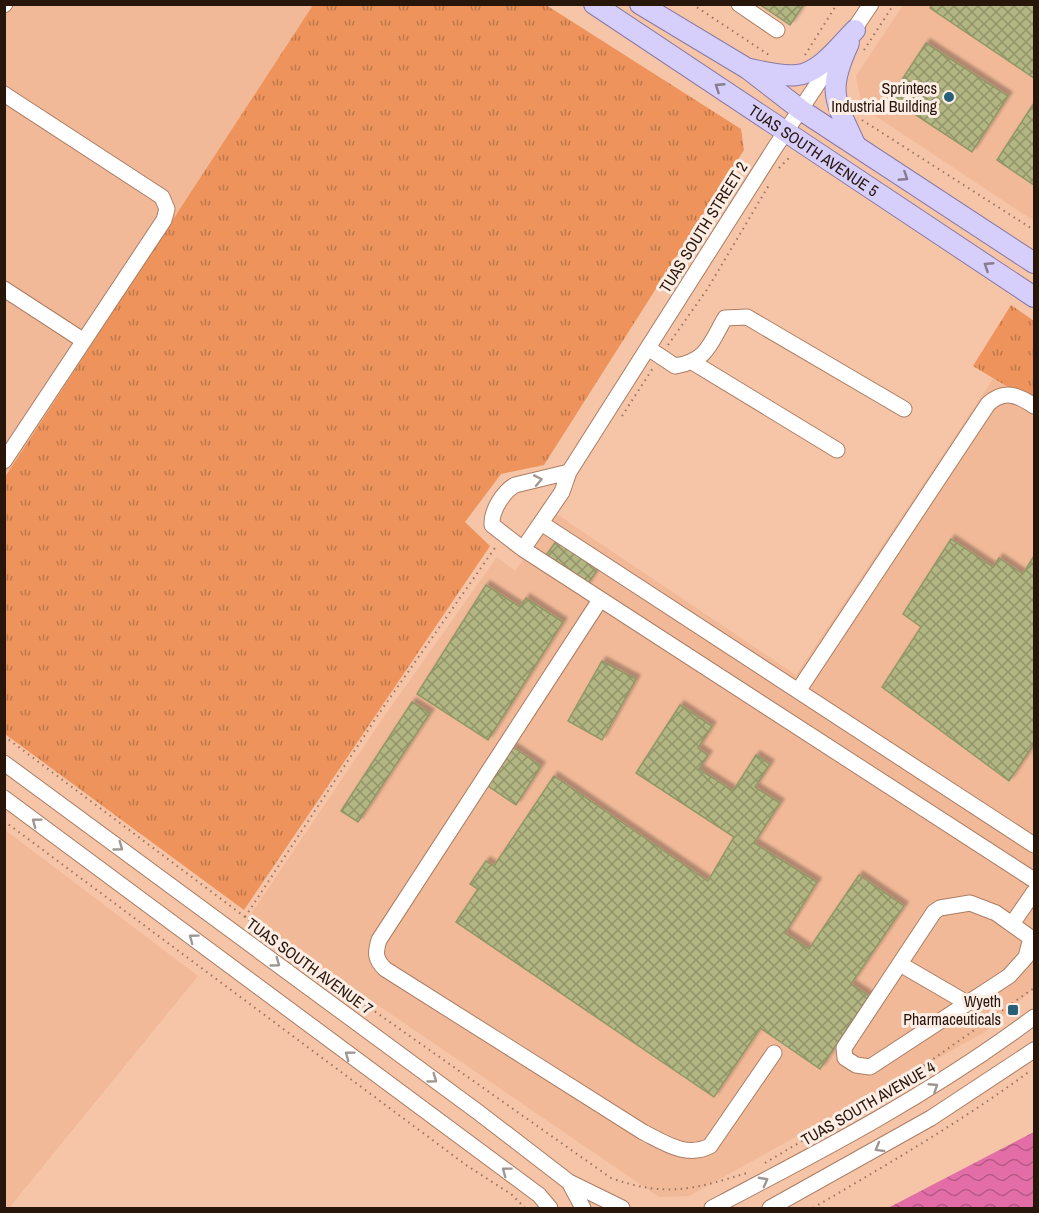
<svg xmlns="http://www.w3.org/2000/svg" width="1039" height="1213" viewBox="0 0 1039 1213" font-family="'Archivo Narrow',sans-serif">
<defs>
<pattern id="grass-tufts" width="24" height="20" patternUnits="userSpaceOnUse" patternTransform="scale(1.5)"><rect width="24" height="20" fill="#ed935b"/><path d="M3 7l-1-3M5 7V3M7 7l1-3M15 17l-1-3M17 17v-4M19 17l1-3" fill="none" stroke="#c07749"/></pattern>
<pattern id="water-waves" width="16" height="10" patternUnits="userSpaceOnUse" patternTransform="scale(1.5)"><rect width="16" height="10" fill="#e36ea7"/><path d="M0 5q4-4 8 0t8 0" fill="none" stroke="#b85986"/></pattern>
<pattern id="building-cross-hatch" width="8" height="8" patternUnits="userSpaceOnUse" patternTransform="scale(1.5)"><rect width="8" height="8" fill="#b2b683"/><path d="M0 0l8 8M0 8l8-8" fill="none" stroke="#919369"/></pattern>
<filter id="shadow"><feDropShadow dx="4" dy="-4" stdDeviation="1.5" flood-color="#0004"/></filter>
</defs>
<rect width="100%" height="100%" fill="#f6c4a7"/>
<path fill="#f1b998" d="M5,5H313L5,477Z
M903,5H1034V221L862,107L856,76Z
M993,379L1034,403V988L985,1032L689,1196L659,1197L249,917L383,718L497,557L515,571L555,513L796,675Z
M5,830L198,976L9,1208H4Z"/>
<path fill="url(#grass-tufts)" d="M313,5H546L741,129L744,150L544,465L501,474L465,522L490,546L244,910L5,734V477Z
M1011,305L1034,321V403L973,366Z"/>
<path fill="url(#water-waves)" d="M1034,1132V1208H888Z"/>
<path fill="url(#building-cross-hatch)" stroke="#939765" stroke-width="1.5" filter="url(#shadow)" d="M759,4H804L790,25Z
M932,4H1034V78L930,8Z
M926,43L1008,96L972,152L890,98Z
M1034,103V185L997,160Z
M951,539L993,567L999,558L1023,574L1034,556V744L1009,781L882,687L921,627L903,614Z
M557,540L598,569L584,589L542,561Z
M486,585L520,607L526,598L563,622L488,740L417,694Z
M602,661L636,679L602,740L568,721Z
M412,702L430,713L358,822L341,811Z
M680,705L712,726L698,748L708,755L699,769L733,791L756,755L770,764L755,787L780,803L754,843L817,882L785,933L809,949L859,875L904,906L851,984L869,996L820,1069L760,1028L714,1097L456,922L478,889L470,884L486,861L494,866L554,776L708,881L734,837L636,773Z
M513,747L541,766L516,805L488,786Z"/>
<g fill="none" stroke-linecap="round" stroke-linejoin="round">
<defs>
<path id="minor" d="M739,4L777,30
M4,5L5,4
M4,94L162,197L167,209L164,220L4,461
M4,289L84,341
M648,348L675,366C707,361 710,344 725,318L747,317L904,409
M694,363L837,450
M569,472L515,485C503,492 491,511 492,525L523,549L562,492L569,472L776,146L871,4
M541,523L1034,845
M523,549L1034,880
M600,600L379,940C375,953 375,959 385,969L643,1132C665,1143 686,1158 710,1146L774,1053
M798,691L988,404C1004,389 1018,395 1034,406
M4,763L478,1112L569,1182L583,1208
M4,798L539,1195L550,1208
M970,903L996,913L1031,938L1026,957L1009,976L870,1067L856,1065L845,1058L844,1048L934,912L940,908Z
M1012,924L1034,892
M900,964L967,1003
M569,1182L622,1208
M712,1208C825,1149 931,1094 1034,1017
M770,1208L931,1118L1034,1050"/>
<g id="major">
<path id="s1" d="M594,4L1034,297"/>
<path d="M640,4L748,69L801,110L1034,263"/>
<path d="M849,43C827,90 834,99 855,144"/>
<path d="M750,69C765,72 782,77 797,75C820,73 840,45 855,30"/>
</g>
</defs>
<use href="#minor" stroke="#ab7d63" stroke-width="17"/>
<use href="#major" stroke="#8879a6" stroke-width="22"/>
<path stroke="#987560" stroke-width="2" stroke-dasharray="1.5 4.5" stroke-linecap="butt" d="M692,4L772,57
M864,50L894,4
M805,55L837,4
M862,120L1034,230
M779,168L790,157
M668,345L708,288L769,185
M622,416L653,368
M4,736L309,965L611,1178C667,1198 695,1189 750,1172
M4,821L466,1165L511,1194L525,1208
M245,917L380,712L497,545
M765,1163L899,1083L1034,988
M813,1208C886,1165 961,1122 1030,1071"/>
<use href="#minor" stroke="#fff" stroke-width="15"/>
<use href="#major" stroke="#d6cffb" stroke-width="20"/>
</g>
<defs><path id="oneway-chevron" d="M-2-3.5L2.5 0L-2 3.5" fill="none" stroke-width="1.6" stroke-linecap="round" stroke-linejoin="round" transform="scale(1.5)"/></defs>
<g stroke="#887c8f">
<use href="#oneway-chevron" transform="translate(719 87) rotate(-147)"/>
<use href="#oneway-chevron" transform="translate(904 177) rotate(33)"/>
<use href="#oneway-chevron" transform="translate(988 266) rotate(-147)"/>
</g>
<g stroke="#9e9691">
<use href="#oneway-chevron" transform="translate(538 480) rotate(-11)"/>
<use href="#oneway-chevron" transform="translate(36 822) rotate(-143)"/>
<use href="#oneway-chevron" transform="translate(119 847) rotate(36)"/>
<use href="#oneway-chevron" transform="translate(193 938) rotate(-143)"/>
<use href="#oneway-chevron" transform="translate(276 963) rotate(36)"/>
<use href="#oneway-chevron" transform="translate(349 1055) rotate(-143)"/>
<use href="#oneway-chevron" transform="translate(433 1079) rotate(36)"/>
<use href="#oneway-chevron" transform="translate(934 1087) rotate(-33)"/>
<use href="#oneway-chevron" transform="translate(879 1148) rotate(150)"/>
<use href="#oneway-chevron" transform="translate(506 1171) rotate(-143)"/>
<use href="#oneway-chevron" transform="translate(764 1181) rotate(-28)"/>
</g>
<g fill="#28607a" stroke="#fdeee5" stroke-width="2">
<circle cx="949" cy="97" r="6"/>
<rect x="1007" y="1004" width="12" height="12" rx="3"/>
</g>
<g text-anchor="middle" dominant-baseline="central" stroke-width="6" stroke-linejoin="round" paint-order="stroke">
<g font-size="16" fill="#28160b" stroke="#fdeee5" text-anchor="end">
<text x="937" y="88">Sprintecs<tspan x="937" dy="18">Industrial Building</tspan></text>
<text x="1001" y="1001">Wyeth<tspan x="1001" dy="18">Pharmaceuticals</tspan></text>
</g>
<g font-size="16" fill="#28160b" stroke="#fdeee5">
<text stroke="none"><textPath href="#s1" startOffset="264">TUAS SOUTH AVENUE 5</textPath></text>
<text transform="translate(703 227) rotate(-58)">TUAS SOUTH STREET 2</text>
<text transform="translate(310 966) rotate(36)">TUAS SOUTH AVENUE 7</text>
<text transform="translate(868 1103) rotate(-30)">TUAS SOUTH AVENUE 4</text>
</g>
</g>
<rect width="1039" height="1213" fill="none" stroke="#28160b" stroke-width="12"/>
</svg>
